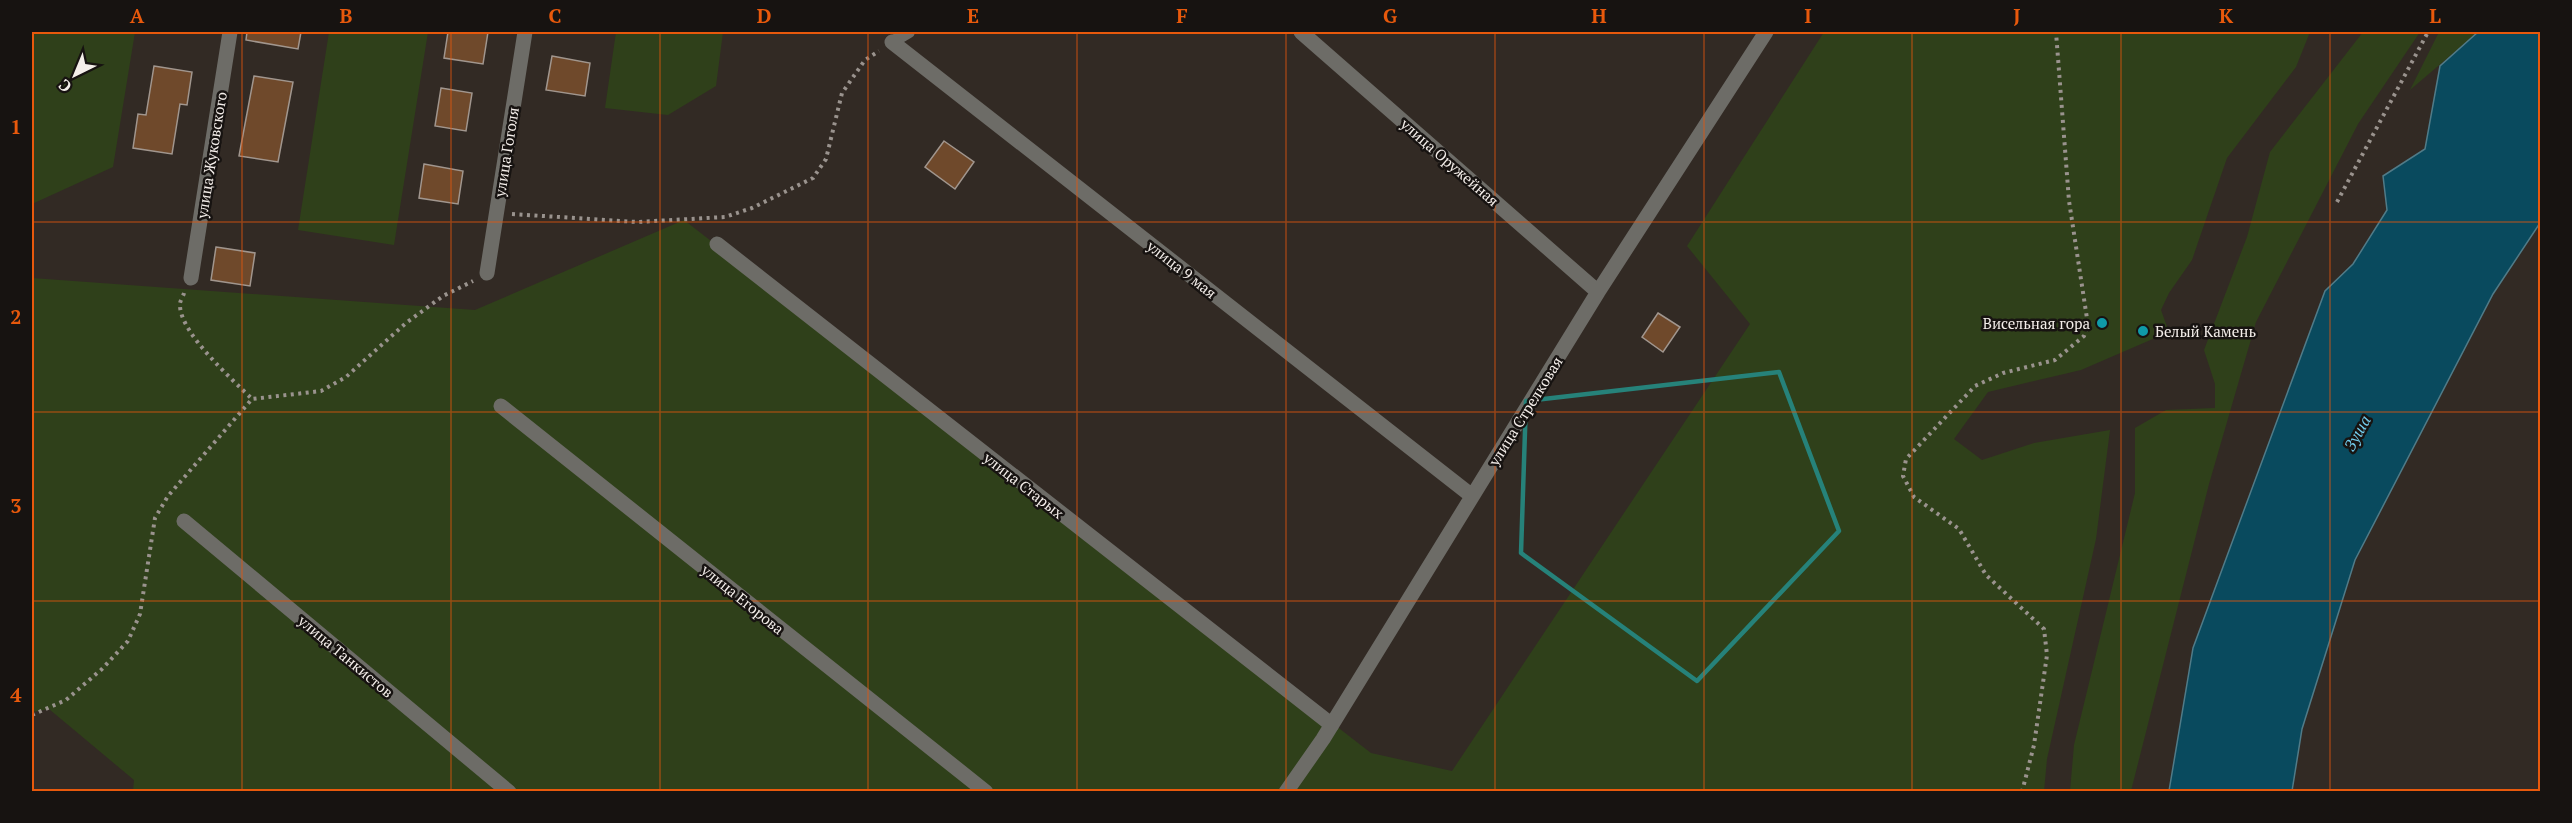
<svg xmlns="http://www.w3.org/2000/svg" width="2572" height="823" viewBox="0 0 2572 823" font-family="'PT Serif',serif">
<rect width="100%" height="100%" fill="#322a24"/>
<path fill="#2f401a" d="M32,32H135L113,167L32,204Z
M329,32H428L394,245L298,230Z
M616,32H723L716,86L668,115L605,108Z
M1824,32H2310L2296,67L2227,158L2192,260L2169,293L2161,310L2169,332L2081,370L1988,392L1954,439L1982,460L2034,443L2110,430L2096,539L2047,759L2044,791H133L134,780L49,709L32,712V278L475,310L684,220L1371,753L1452,771L1750,324L1687,246Z
M2363,32H2420L2358,124L2256,322L2209,484L2131,791H2070L2074,745L2135,493V428L2166,410L2215,408V384L2204,350L2247,237L2270,152Z
M2439,32H2478L2410,90Z"/>
<path fill="#094a5e" stroke="#507b88" stroke-width="1.5" d="M2478,32H2540V223L2493,294L2355,560L2302,729L2292,791H2169L2193,648L2325,291L2353,264L2387,210L2383,176L2425,149L2440,66Z"/>
<path fill="#6f492b" stroke="#a1968e" stroke-width="1.5" d="M247,32H301L298,49L246,40Z
M448,32H488L483,64L444,58Z
M552,56L590,63L585,96L546,90Z
M154,66L192,72L187,105L180,104L172,154L133,148L138,114L146,115Z
M254,76L293,82L278,162L239,156Z
M441,88L472,93L466,131L435,126Z
M944,141L974,162L955,189L925,167Z
M424,164L463,171L458,204L419,198Z
M216,247L255,253L250,286L211,280Z
M1658,313L1680,327L1663,352L1642,337Z"/>
<g fill="none" stroke-linecap="round" stroke-linejoin="round">
<path stroke="#9a938e" stroke-width="4" stroke-dasharray="3 4.5" stroke-linecap="butt" d="M2337,202L2428,32
M512,214L637,222L725,217L752,208L813,178L826,159L842,93L865,60L879,51
M184,293C183,297 179,302 180,306C181,334 232,379 252,399
M32,715L66,700L102,669L128,641L140,614L155,518L168,496L252,399L321,391L346,377L406,323L443,296L473,281
M2022,792L2034,745L2047,655L2044,629L1986,575L1959,529L1914,497L1903,476L1906,459L1975,386L2003,373L2055,360L2084,336L2088,325L2069,201L2056,32"/>
<path stroke="#6d6c67" stroke-width="12" d="M892,42L909,32"/>
<path stroke="#6d6c67" stroke-width="15" d="M1301,32L1598,292
M892,42L1472,496
M717,244L1332,725
M487,273L525,32
M191,278L230,32
M501,406L986,792
M184,521L509,792
M1286,792L1323,739L1598,292L1766,32"/>
</g>
<path fill="none" stroke="#26827a" stroke-width="4.5" stroke-linejoin="round" d="M1779,372L1839,531L1697,681L1521,553L1526,401Z"/>
<path fill="none" stroke="#e8590c" stroke-width="1.5" stroke-opacity="0.55" d="M242,32V792M451,32V792M660,32V792M868,32V792M1077,32V792M1286,32V792M1495,32V792M1704,32V792M1912,32V792M2121,32V792M2330,32V792M32,222H2540M32,412H2540M32,601H2540"/>
<g fill="#0f9aa8" stroke="#171311" stroke-width="2">
<circle cx="2102" cy="323" r="6"/>
<circle cx="2143" cy="331" r="6"/>
</g>
<g text-anchor="middle" dominant-baseline="central" stroke-width="5" stroke-linejoin="round" paint-order="stroke">
<g font-size="15" fill="#f4eeea" stroke="#171311">
<text transform="translate(506 152) rotate(-81)">улица Гоголя</text>
<text transform="translate(211 155) rotate(-81)">улица Жуковского</text>
<text transform="translate(1450 162) rotate(41)">улица Оружейная</text>
<text transform="translate(1182 269) rotate(38)">улица 9 мая</text>
<text transform="translate(1525 411) rotate(-58)">улица Стрелковая</text>
<text transform="translate(1024 485) rotate(38)">улица Старых</text>
<text transform="translate(743 599) rotate(39)">улица Егорова</text>
<text transform="translate(346 656) rotate(40)">улица Танкистов</text>
</g>
<g font-size="15" fill="#f4eeea" stroke="#171311" text-anchor="end">
<text x="2090" y="323">Висельная гора</text>
<text x="2155" y="331" text-anchor="start">Белый Камень</text>
</g>
<g font-size="16" font-style="italic" fill="#74ceef" stroke="#171311">
<text transform="translate(2357 433) rotate(-61)">Зуша</text>
</g>
</g>
<rect width="2572" height="823" fill="none" stroke="#171311" stroke-width="66"/>
<g transform="translate(75 75) rotate(223)" stroke="#171311" stroke-width="4.5" paint-order="stroke">
<path d="M0-4.5L10 22L0 15L-10 22Z" fill="#f4eeea"/>
<text y="-9" font-size="16" font-weight="bold" text-anchor="middle" fill="#f4eeea">С</text>
</g>
<rect x="33" y="33" width="2506" height="757" fill="none" stroke="#e8590c" stroke-width="2"/>
<g font-size="20" text-anchor="middle" font-weight="bold" fill="#e8590c">
<text x="137" y="23">A</text>
<text x="346" y="23">B</text>
<text x="555" y="23">C</text>
<text x="764" y="23">D</text>
<text x="973" y="23">E</text>
<text x="1182" y="23">F</text>
<text x="1390" y="23">G</text>
<text x="1599" y="23">H</text>
<text x="1808" y="23">I</text>
<text x="2017" y="23">J</text>
<text x="2226" y="23">K</text>
<text x="2435" y="23">L</text>
<text x="16" y="134">1</text>
<text x="16" y="324">2</text>
<text x="16" y="513">3</text>
<text x="16" y="702">4</text>
</g>
</svg>
